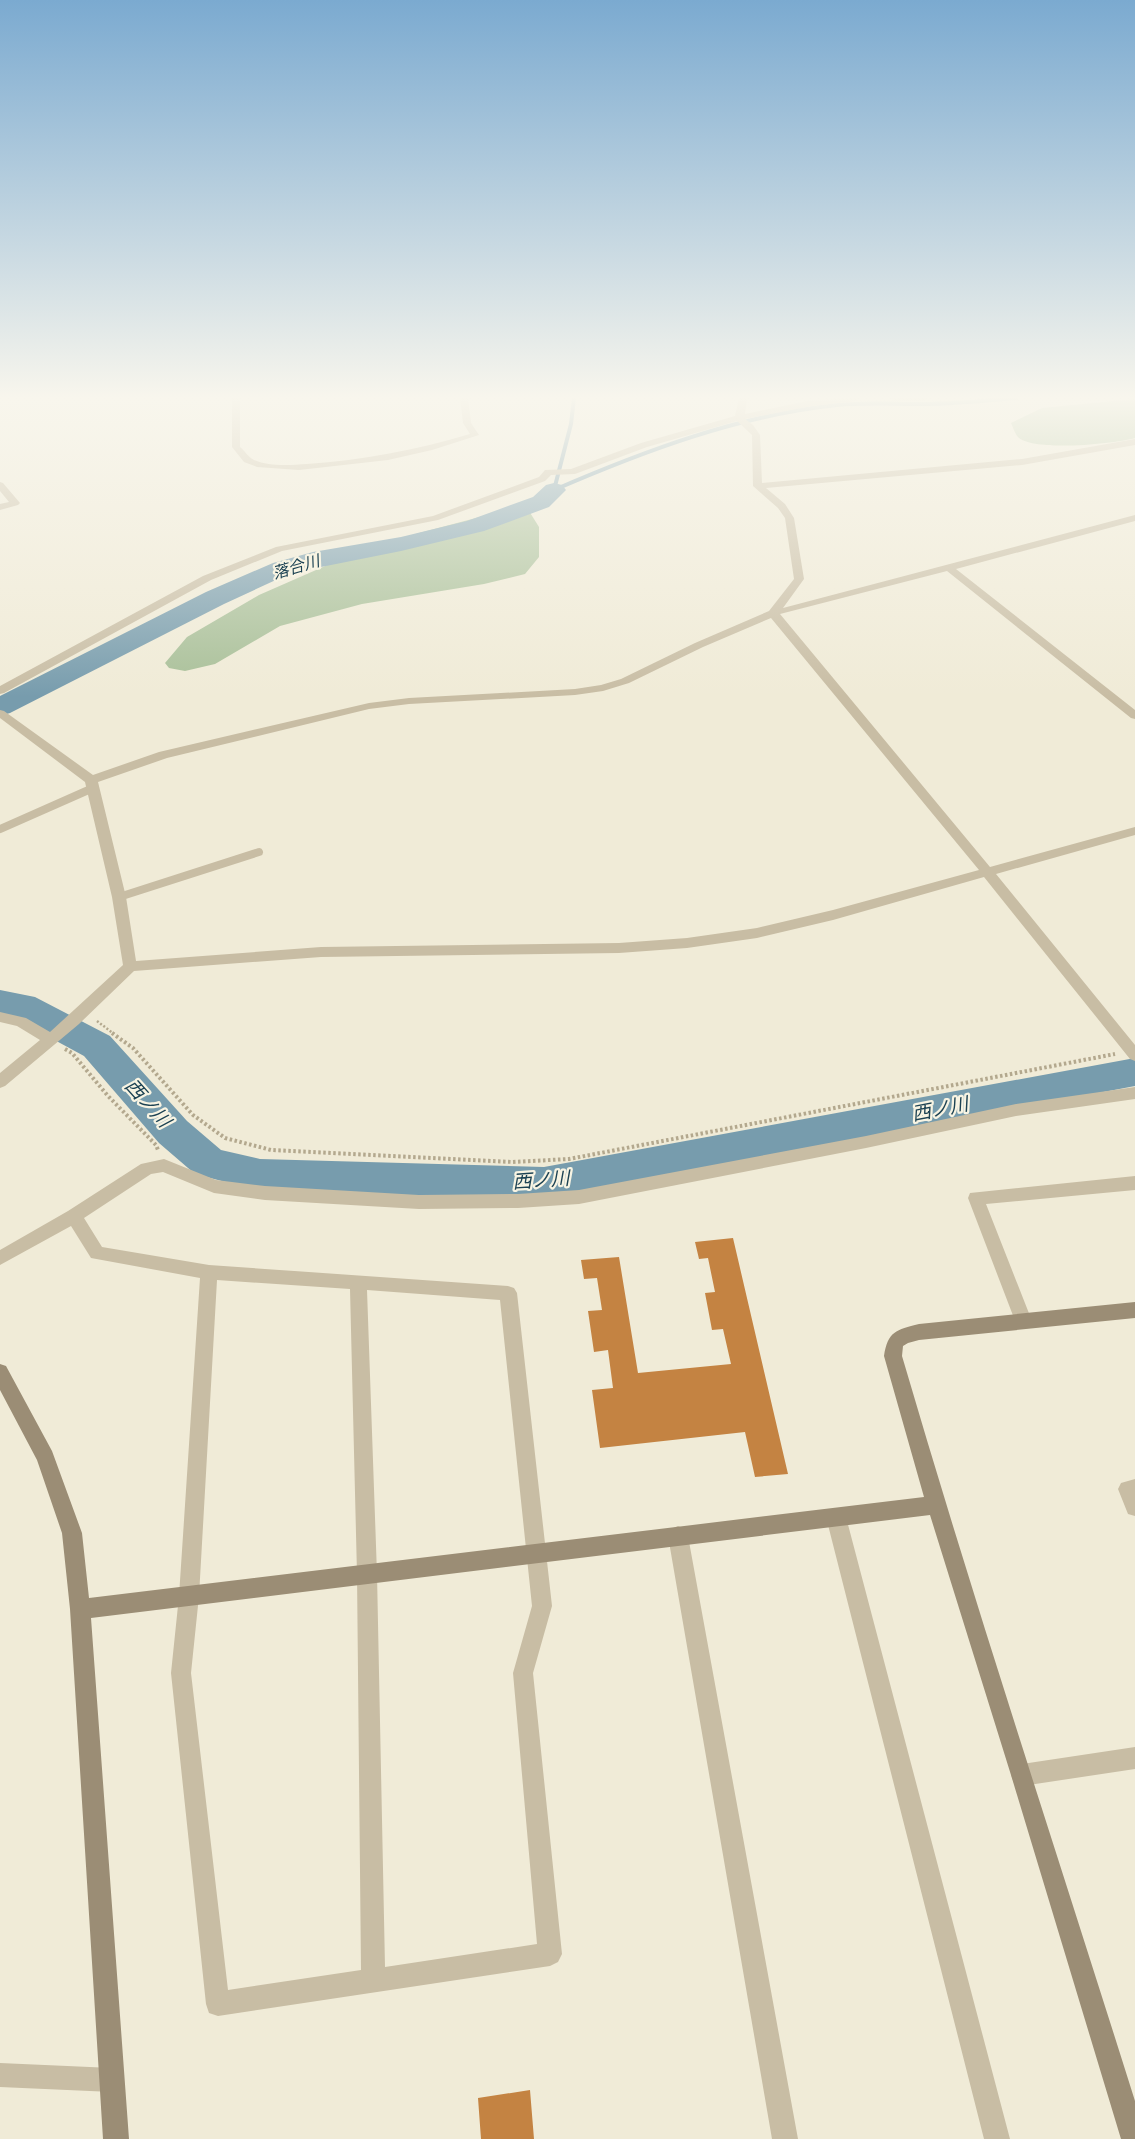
<svg xmlns="http://www.w3.org/2000/svg" width="1135" height="2139" viewBox="0 0 1135 2139" font-family="Cabin,'Noto Sans JP',sans-serif">
<rect width="100%" height="100%" fill="#f0ebd7"/>
<path fill="#a8bf98" d="M1135,399V438C1114,444 1033,452 1018,437C1015,434 1013,427 1011,423L1042,408Z
M529,511L539,527V557L525,574L484,584L362,604L280,626L215,664L185,671L169,668L165,663L187,637L259,595L348,556L419,533L491,514Z"/>
<g fill="none" stroke-linecap="round" stroke-linejoin="round">
<path stroke="#779cad" stroke-width="4" d="M554,490C644,451 740,415 837,405C865,402 893,404 921,404C953,404 984,401 1016,398
M554,490L571,424L574,398"/>
<path fill="#779cad" fill-rule="evenodd" d="M554,483L562,485L566,490L549,507L484,531L401,551L291,573L224,604L10,713L0,716V696L206,592L273,563L313,552L401,537L467,521L533,497L546,485Z
M0,990L35,997L110,1036L187,1121L221,1150L260,1159L544,1167L1135,1058V1086L544,1199L260,1191L195,1174L159,1143L84,1056L14,1018L0,1016Z"/>
</g>
<path fill="#c48342" d="M733,1238L788,1474L755,1477L745,1432L600,1448L592,1390L613,1388L608,1350L594,1352L588,1311L602,1310L597,1278L584,1279L581,1260L619,1257L638,1373L731,1364L723,1329L712,1330L705,1293L715,1292L708,1258L699,1259L695,1242Z
M530,2090L534,2139H481L478,2098Z"/>
<g fill="none" stroke-linecap="round" stroke-linejoin="round">
<path stroke="#b3a88e" stroke-width="2.5" stroke-dasharray="2 2" stroke-linecap="butt" d="M97,1021L114,1034"/>
<path stroke="#b3a88e" stroke-width="4" stroke-dasharray="2.5 2.5" stroke-linecap="butt" d="M112,1033L133,1048L193,1115L225,1138L271,1150L513,1162L569,1159L1115,1054
M65,1049L72,1053L108,1096L156,1145L158,1150"/>
<path stroke="#c8bda4" stroke-width="8" d="M0,829L93,788
M119,897L259,852"/>
<path fill="#c8bda4" fill-rule="evenodd" d="M232,398H240V447C245,451 248,457 254,460C270,467 291,465 307,464C363,460 416,450 470,434L463,423L460,398H468L471,423L479,435L432,450L388,460L299,470L257,467L244,462L232,447Z
M739,398H747L745,414L812,400L859,398L855,401L812,406L745,419L753,425L760,435L762,483L1022,459L1135,439V445L1022,465L766,488L785,504L794,518L804,579L783,608L1135,515V521L956,569L1135,710V719L1131,718L947,571L780,614L990,867L1135,827V835L996,874L1135,1045V1061L1130,1059L984,877L833,920L757,938L687,948L619,953L321,957L134,971L79,1024L5,1086L0,1088V1073L40,1040L17,1026L0,1022V1012L26,1018L50,1032L123,965L112,897L85,782L0,718V710L4,711L93,775L159,752L369,703L409,698L575,689L601,685L621,679L695,643L769,611L794,579L785,518L778,508L753,486L752,435L737,421L647,447L575,474L551,475L545,481L438,520L282,551L211,580L4,693L0,694V686L203,576L276,547L433,516L539,477L545,470L571,469L641,443L735,416ZM771,618L979,870L833,910L757,928L687,938L619,943L321,947L136,961L126,897L98,782L167,758L369,709L409,704L575,695L603,691L629,683L703,647Z
M890,398H929L925,401H894Z
M0,482L3,483L20,503L18,505L0,510V504L9,502L0,491Z
M1135,1087V1099L1016,1116L866,1148L579,1204L518,1208L419,1209L265,1200L214,1193L163,1172L151,1174L84,1218L102,1247L209,1265L508,1286L514,1288L517,1293L552,1606L533,1673L562,1954L558,1962L550,1966L218,2016L209,2013L206,2004L171,1673L179,1596L200,1278L91,1258L71,1226L0,1265V1250L68,1211L141,1164L164,1159L216,1180L265,1186L419,1195L518,1194L579,1190L866,1136L1016,1104ZM217,1280L350,1289L357,1574L361,1970L228,1990L191,1673L199,1596ZM367,1290L500,1300L532,1606L513,1673L537,1944L385,1967L377,1574Z
M1135,1176V1190L986,1204L1032,1321L1029,1326L1023,1329L1017,1326L968,1198L970,1193Z
M1135,1479V1516L1128,1514L1118,1489L1121,1483Z
M836,1508L843,1510L846,1517L1010,2139H984L826,1517L829,1510Z
M678,1526L685,1529L688,1536L798,2139H772L668,1536L671,1529Z
M1135,1747V1769L1022,1786L1014,1783L1011,1775L1014,1767L1022,1764Z
M0,2063L112,2068L121,2071L124,2080L121,2089L112,2092L0,2087Z"/>
<path fill="#9b8d75" fill-rule="evenodd" d="M1135,1302V1318L919,1340L908,1343L903,1346L902,1356C975,1606 1057,1853 1135,2101V2139H1121L1011,1775L930,1515L91,1618L129,2139H103L70,1609L62,1533L37,1460L0,1390V1364L6,1366L52,1451L82,1533L89,1598L924,1497L884,1356C888,1331 896,1330 919,1324Z"/>
</g>
<linearGradient id="sky" x2="0" y2="1"><stop stop-color="#7baad0"/><stop offset="0.57" stop-color="#f8f6ed"/><stop offset="1" stop-color="#f8f6ed" stop-opacity="0"/></linearGradient>
<rect width="1135" height="697" fill="url(#sky)"/>
<g text-anchor="middle" dominant-baseline="central" stroke-width="4.5" stroke-linejoin="round" paint-order="stroke">
<g font-size="16" font-style="italic" fill="#1c4253" stroke="#f8f4e3">
<text transform="translate(296 567) rotate(-16)">落合川</text>
</g>
<g font-size="19" font-style="italic" fill="#1c4253" stroke="#f8f4e3">
<text transform="translate(148 1103) rotate(48)">西ノ川</text>
<text transform="translate(940 1109) rotate(-11)">西ノ川</text>
<text transform="translate(541 1180) rotate(-4)">西ノ川</text>
</g>
</g>
</svg>
